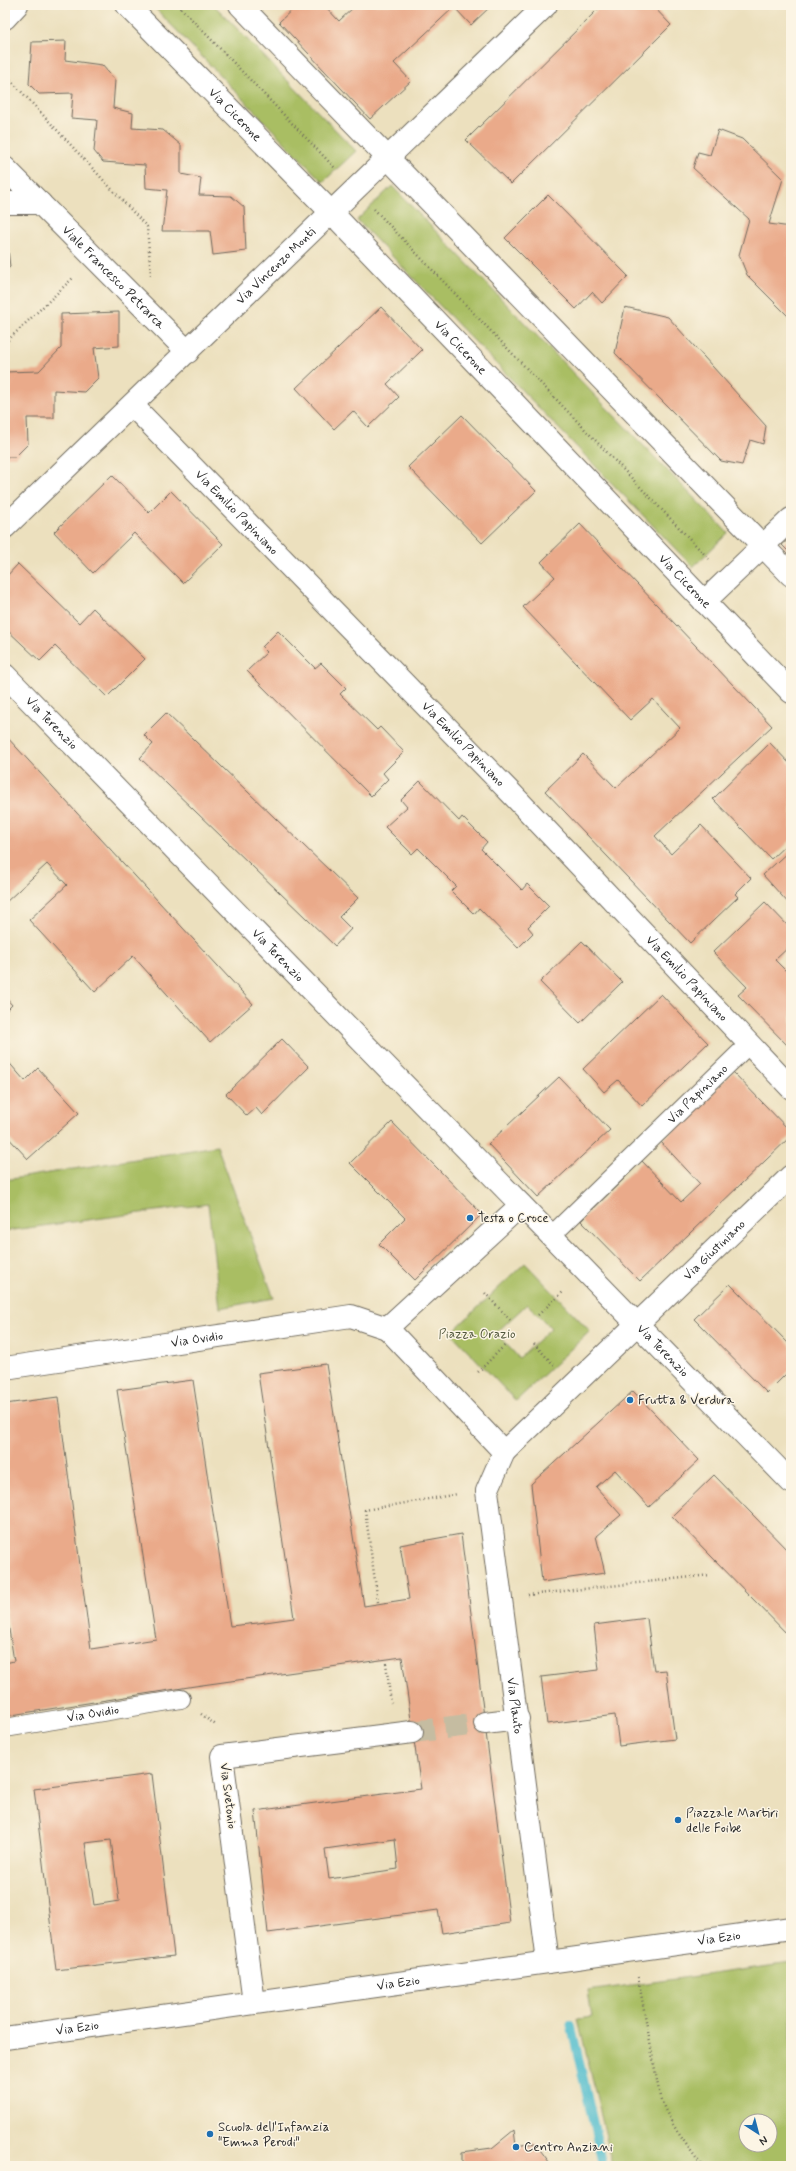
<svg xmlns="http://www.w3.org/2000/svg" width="796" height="2171" viewBox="0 0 796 2171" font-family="Mynerve,sans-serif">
<rect width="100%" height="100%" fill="#fcf5e5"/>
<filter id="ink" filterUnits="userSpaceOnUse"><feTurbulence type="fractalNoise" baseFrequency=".025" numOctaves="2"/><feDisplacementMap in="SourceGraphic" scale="8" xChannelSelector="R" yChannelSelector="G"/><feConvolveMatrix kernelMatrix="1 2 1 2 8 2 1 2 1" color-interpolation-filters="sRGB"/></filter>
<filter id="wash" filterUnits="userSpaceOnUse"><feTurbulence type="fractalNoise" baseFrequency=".012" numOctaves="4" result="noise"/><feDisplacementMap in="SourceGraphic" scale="16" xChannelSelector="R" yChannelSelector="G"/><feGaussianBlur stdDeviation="0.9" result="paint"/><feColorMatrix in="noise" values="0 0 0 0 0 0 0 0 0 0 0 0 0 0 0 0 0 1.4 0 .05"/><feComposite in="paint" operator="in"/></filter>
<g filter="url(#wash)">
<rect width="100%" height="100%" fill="#ece0be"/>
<path fill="#a9be63" stroke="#6a7447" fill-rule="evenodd" d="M152,5H214L356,151L323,182Z
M392,186L728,533L693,567L357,220Z
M217,1146L274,1298L220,1308L208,1204L5,1231V1180Z
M525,1263L590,1331L516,1401L451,1333ZM527,1304L551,1328L519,1358L496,1333Z
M791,1963V2166H613L578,2019L592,2017L588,1991ZM746,2121H770V2145H746Z"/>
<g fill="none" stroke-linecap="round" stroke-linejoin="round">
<path stroke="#52bdcd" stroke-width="9" d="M571,2025L603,2166"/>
</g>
<g id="blocks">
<path fill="#eaaa8a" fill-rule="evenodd" d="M297,5H324L339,21L356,5H492L471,25L454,7L394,63L411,81L370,119L279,22Z
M602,5H652L671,25L511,184L466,140Z
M66,41L65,60L102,65L115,80L113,108L133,113L132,128L163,130L181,145V174L201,178L199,195L231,196L244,207L246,251L213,255L210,231H162L167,190L146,188L145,165L103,162L94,151L97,120L71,118L73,93L39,94L29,84L32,42Z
M718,130L742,139L783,179L769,224L791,227V319L747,275L739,255L749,219L693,168L698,152L710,155Z
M548,195L628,276L602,303L592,292L576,309L505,238Z
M5,248L8,249L10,267L5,271Z
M381,307L422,350L387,384L399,397L368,427L353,411L334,429L296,388Z
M625,307L668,317L766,426L763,444L750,440L742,465L721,461L615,353Z
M119,312V346L94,348L98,378L84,392L54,390V418H27L28,444L15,457H5V372L39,371L61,348V314Z
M462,415L536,491L482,543L408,467Z
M112,475L149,513L171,491L223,544L183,583L134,533L93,573L54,532Z
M580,524L772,726L655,836L671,854L701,825L751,878L735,894L738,897L690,943L545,791L583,754L616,788L680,728L653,699L630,720L523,607L555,577L541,562Z
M791,537V554L782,545Z
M18,564L79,623L93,608L145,659L107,697L55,646L40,661L5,628V578Z
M278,631L315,668L321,663L346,688L340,694L377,730L380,727L404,752L383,773L388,779L371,796L247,671L267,652L262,647Z
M166,713L358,898L339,917L351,929L335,946L140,758L153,744L144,735Z
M5,735L253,1004L210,1042L133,956L95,992L29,920L67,885L47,864L5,903Z
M770,743L791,765V840L771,859L713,799Z
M420,781L459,821L462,817L487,842L481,849L522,890L527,884L549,906L528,927L533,933L518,948L479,908L474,914L451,891L456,886L418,848L412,854L385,827L407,807L401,800Z
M791,849V906L763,875Z
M765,902L791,929V945L775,960L791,976V1049L738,995L747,987L713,952Z
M582,941L622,982L580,1023L540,982Z
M661,994L708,1043L642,1106L618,1080L604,1092L583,1069Z
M5,997L12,1005L5,1012Z
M282,1039L309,1067L262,1115L256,1108L247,1116L226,1094Z
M5,1058L25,1081L38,1068L79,1113L28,1159L5,1134Z
M733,1072L791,1132V1136L640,1281L581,1221L642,1161L681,1202L700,1184L661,1142Z
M559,1077L610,1130L538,1197L488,1144Z
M392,1122L482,1214L415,1280L379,1244L405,1218L350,1163Z
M730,1284L791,1346V1369L767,1393L694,1319Z
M326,1364L364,1606L409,1599L400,1545L461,1534L510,1923L442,1933L438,1910L268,1933L255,1811L421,1789L402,1657L195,1686L5,1716V1663L14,1661L5,1604V1404L58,1397L91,1649L156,1639L117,1390L193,1380L230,1626L258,1623L294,1618L258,1373ZM395,1839L398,1869L329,1879L325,1849Z
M633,1391L699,1460L649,1507L615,1470L596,1487L621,1515L596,1536L605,1573L542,1582L531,1484Z
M714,1475L791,1554V1638L672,1516Z
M647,1618L654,1671L666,1670L675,1739L619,1746L615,1715L547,1724L541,1677L599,1670L594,1625Z
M152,1774L174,1956L56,1970L34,1789ZM111,1840L119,1901L94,1905L85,1843Z
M514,2130L516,2146L535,2143L552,2166H462V2152L492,2148Z"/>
</g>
</g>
<g filter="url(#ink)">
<use href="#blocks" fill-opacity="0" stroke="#6f6a5e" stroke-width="1"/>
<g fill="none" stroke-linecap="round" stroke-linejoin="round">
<path stroke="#c5bca1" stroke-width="22" stroke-dasharray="22 11" stroke-linecap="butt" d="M412,1732L485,1723"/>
<defs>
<g id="service">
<path id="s1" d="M551,1236L749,1044"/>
<path id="s2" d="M5,1728L181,1699"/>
</g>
<g id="minor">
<path id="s3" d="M127,5L332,213L791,692"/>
<path d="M240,5L791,575"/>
<path d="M5,18L17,5"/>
<path id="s4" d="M5,168L188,352"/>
<path d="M5,203H40"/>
<path id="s5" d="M132,405L512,794L791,1088"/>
<path id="s6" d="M5,527L546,5"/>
<path d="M704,602L791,519"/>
<path id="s7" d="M5,675L791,1482"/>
<path id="s8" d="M521,1205L387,1328L504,1452L791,1176"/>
<path id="s9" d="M5,1368L351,1316L387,1328"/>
<path id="s10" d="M504,1452L487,1491L548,1962"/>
<path d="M485,1723L518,1719"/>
<path d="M254,2003L222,1756L412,1732"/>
<path id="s11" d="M5,2038L791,1928"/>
</g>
</defs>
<use href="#service" stroke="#6f6a5e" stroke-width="20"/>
<use href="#minor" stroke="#6f6a5e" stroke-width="24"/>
<path stroke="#6f6a5e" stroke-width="2.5" stroke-dasharray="1 3" stroke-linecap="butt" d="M178,5L336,169
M5,74L147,227L151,275
M374,209L709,559
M5,343L74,277
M485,1293L510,1320
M538,1315L564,1291
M534,1344L554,1365
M478,1372L506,1344
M528,1595L710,1575
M378,1602L365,1510L458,1494
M386,1663L391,1703
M201,1714L217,1726
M638,1977L660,2097C669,2123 686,2144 702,2166"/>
<use href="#service" stroke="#fff" stroke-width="18"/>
<use href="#minor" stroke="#fff" stroke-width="22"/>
</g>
</g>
<g fill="#1f6fb2" stroke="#fcf5e5" stroke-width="1.5">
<circle cx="470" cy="1218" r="4"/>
<circle cx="630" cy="1400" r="4"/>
<circle cx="678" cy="1820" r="4"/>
<circle cx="210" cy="2134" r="4"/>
<circle cx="516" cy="2147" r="4"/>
</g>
<g text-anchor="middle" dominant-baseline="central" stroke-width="3" stroke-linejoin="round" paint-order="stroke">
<g font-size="13" fill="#2b2b2b" stroke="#fcf5e5">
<text stroke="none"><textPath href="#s3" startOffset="154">Via Cicerone</textPath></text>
<text stroke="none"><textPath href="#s6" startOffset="376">Via Vincenzo Monti</textPath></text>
<text stroke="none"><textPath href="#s4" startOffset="154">Viale Francesco Petrarca</textPath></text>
<text stroke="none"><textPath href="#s3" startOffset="478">Via Cicerone</textPath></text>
<text stroke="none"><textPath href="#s5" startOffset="150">Via Emilio Papiniano</textPath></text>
<text stroke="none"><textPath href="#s3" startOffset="802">Via Cicerone</textPath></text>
<text stroke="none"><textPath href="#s7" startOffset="67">Via Terenzio</textPath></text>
<text stroke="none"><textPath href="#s5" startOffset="474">Via Emilio Papiniano</textPath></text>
<text stroke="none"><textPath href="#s7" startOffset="391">Via Terenzio</textPath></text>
<text stroke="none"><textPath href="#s5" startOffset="798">Via Emilio Papiniano</textPath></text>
<text stroke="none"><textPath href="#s1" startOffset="204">Via Papiniano</textPath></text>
<text stroke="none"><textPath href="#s8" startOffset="644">Via Giustiniano</textPath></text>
<text stroke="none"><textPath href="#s9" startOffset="194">Via Ovidio</textPath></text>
<text stroke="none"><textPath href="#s7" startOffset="943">Via Terenzio</textPath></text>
<text stroke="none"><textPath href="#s10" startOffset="259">Via Plauto</textPath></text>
<text stroke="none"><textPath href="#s2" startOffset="89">Via Ovidio</textPath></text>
<text transform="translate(228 1796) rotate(83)">Via Svetonio</text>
<text stroke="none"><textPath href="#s11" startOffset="721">Via Ezio</textPath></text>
<text stroke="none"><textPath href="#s11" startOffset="397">Via Ezio</textPath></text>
<text stroke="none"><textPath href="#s11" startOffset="73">Via Ezio</textPath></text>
</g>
<g font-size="13" fill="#2b2b2b" stroke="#fcf5e5" text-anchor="start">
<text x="478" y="1218">Testa o Croce</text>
<text x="638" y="1400">Frutta &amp; Verdura</text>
<text x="686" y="1813">Piazzale Martiri<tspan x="686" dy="15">delle Foibe</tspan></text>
<text x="218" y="2127">Scuola dell'Infanzia<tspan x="218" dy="15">"Emma Perodi"</tspan></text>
<text x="524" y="2147">Centro Anziani</text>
</g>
<g font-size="13" fill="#51573c" stroke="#fcf5e5">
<text x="477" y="1334">Piazza Orazio</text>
</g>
</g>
<rect width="796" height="2171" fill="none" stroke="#fcf5e5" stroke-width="20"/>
<g transform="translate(758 2133) rotate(144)"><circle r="19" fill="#fcf5e5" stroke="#a8a49b"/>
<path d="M0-3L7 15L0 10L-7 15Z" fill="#1f6fb2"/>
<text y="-6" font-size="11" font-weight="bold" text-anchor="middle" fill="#2b2b2b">N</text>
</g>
</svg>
